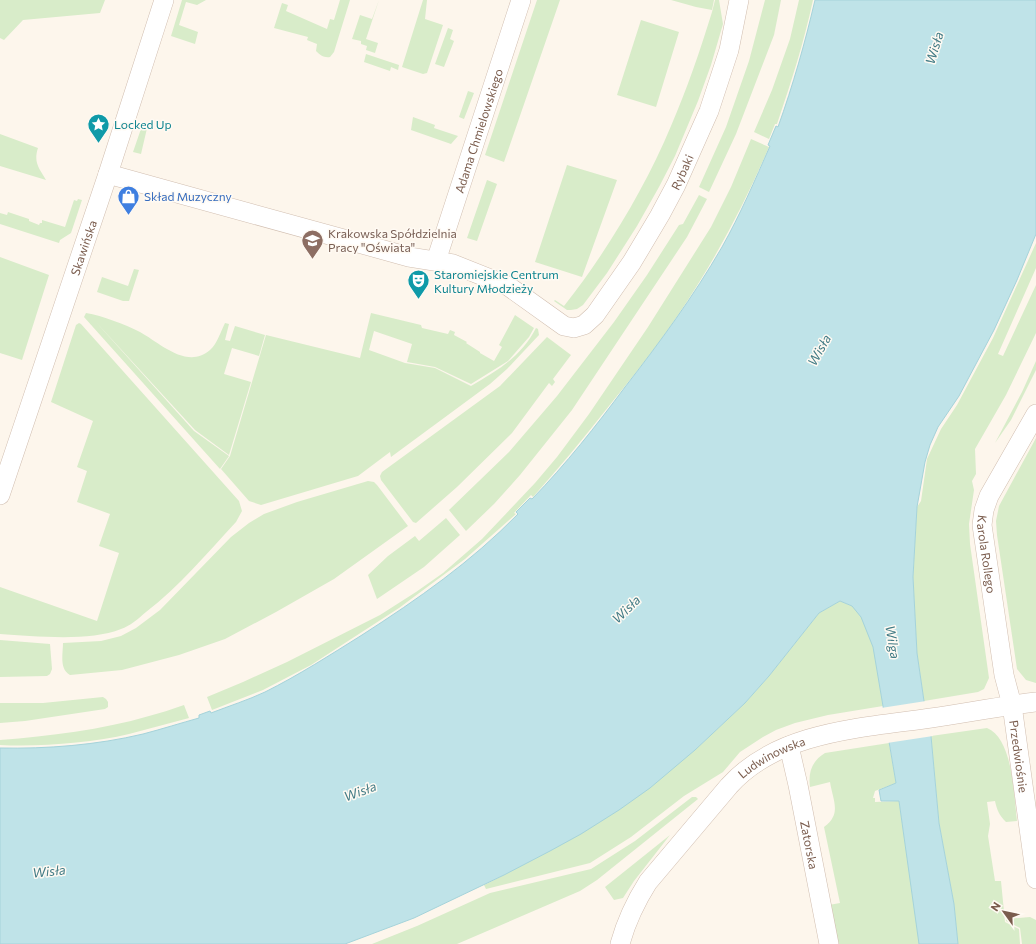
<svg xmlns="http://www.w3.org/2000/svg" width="1036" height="944" viewBox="0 0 1036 944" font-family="Commissioner,sans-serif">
<rect width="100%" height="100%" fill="#fdf6ec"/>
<path fill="#d8ecc9" d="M0,0H105L100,13L23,20L4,40L0,38Z
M182,0H206L197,5L186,2L179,25L198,32L195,44L171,36Z
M340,0H350L334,52L330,57C324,58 320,55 316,51L317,44L307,40L308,37L274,28L282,3L288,5L286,11L327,29L330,19L334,20Z
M379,0L366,39L378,43L375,53L366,50L367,46L361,44V41L352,39L360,15L372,19Z
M423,0H427L425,19L443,25L427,73L423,74L402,67Z
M537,0H560L504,162L485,155Z
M671,0H714L712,10L696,7Z
M715,0H719L723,24L711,65L698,101L675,156L659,187L637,226L607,273L583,305L577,309L571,310H567L554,301L555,300L564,306C606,253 645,188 671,126C687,89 700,51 712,12Z
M765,0H781L774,35L736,134L709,192L699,187L726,127L749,61Z
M799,0H813C804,42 791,83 777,124H775L769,139L754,132L772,90L790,39Z
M641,20L679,32L656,107L617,95Z
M448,28L453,30L450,39L454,41L444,67L435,64Z
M366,54L399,65L398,70L391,67L390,71L364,62Z
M468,91L474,93L464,119L459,117Z
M413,117L435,125L434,128L458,136L451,144L411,130Z
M143,123L148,124L141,154L133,152Z
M0,134L38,148C33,163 40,169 46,180L0,166Z
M751,139L769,147C744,205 714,262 678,315C656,348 630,380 605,411C582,440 558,469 533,497L531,495L514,513L516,514L465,559L399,608L311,665L263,690L212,710L207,697L243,682L287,662L380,615L416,592L443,573L482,539L535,483L557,457L589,414L648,327L711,227L731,187Z
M567,165L617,180L582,277L535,262Z
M487,180L497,184L477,241L467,238Z
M699,195L707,199L687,237L572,410L520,475L494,504L466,531L449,510L509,452L557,396L614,322L647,275L679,225L683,224Z
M78,199L82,200L71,233L60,240L59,243L0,224V213L7,215L8,212L29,219V221L39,225L40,223H42V220L65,227L74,200L77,201Z
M1036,243V268L998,354L1003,356L1036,285V333L1006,395L975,449L976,474L972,481L974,490L969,524L970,544L989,678L984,689L978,692L924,701L917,653L913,577L917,507L921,501L927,459L941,429L957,405L993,338Z
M0,257L49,275L22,360L0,353Z
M134,269L139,270L129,301H123L97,292L102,277L128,286Z
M86,313C103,316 124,324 140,332C160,343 187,370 210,350C217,344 221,331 225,323L229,324L225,340L230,341L235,326L265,335L259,356L232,348L224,374L251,382L229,455L195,430L95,321L194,431L229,456L220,469L84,317Z
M371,313L421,325L422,328L448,334L450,330L455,332L454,335L467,342L466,343L480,352V353L494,361L502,347L499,345L515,315L534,328L529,337L508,361L471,384L435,367L407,362L412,344L374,331L369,350L405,363L435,368L471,386C498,370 521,357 536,328L538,329L539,335L507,369L490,384L391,457L390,452L358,476L261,505L249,501L221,469L230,456L266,335L360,358Z
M79,323L81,324L239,501L242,511L236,522C207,553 179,587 146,612C138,619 130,626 121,629C89,642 34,636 0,634V587L97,621L119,553L99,546L110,514L77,502L87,471L77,467L93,421L51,402L76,325Z
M547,337L571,355L553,379L555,382L552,386L549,383L512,433L457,487L416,523L413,522L381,480L380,476L382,472L500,386Z
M1036,361V370L1011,420L995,443L1022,392Z
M1036,438V683L1026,680L1017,669L997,535L996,521L999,506Z
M368,481L374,482L377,485L408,526L334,579L276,612L225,639L179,655L122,670L70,675C59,669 63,654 63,643L101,641L121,636L136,628L160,610L231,537L249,523L264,514L297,502Z
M446,518L460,535L424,567L377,599L368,575L388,556L415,536L419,541Z
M840,601C844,603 848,604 852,606C875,622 879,680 883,706L828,715L795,723L776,730L763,737L740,752L723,772L684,796L631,837L590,863L486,889L484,885L504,875L695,750L745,703L769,676L819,613Z
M0,640L50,644L52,669L50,674L47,676L0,677Z
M103,697L106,699L108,702V707L105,709L25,721L0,723V703H43Z
M184,705L189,718C169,723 149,729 129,734C91,743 39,747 0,745V740C50,736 101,730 149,716C161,713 172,709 184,705Z
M987,728C1013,738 1014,796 1017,821L1006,822C999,815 997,810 995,801L987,802L990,824L988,836L995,881H1001L1005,922L1019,929L1020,944H958L954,904L939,823L931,736Z
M889,743L896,783L875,791L873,798H875V802L899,801L920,944H838L830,913L829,905L840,903L824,827C842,814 833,801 830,782L810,787C808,772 812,761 825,753Z
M692,797H696L698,799L597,880L580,891L457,944H372L417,926L490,893L591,869L635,841Z
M670,835L634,881L623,898L614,900L605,887Z
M1030,917L1036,920V944H1022L1020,928L1006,921V919Z"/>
<path fill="#bfe3e8" stroke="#a5d3da" d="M815,0H1036V234L1017,280L994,330L959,396L938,427L930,445L925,462L917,507L913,577L917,653L924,701L931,736L939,823L954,904L958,944H919L899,801H881L879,790L896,783L873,647L861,617L852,606L840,601L819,613L769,676L745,703L695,750L650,788L619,810L581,834L550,851L504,875L414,918L345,944H0V748C47,749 97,745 143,734C162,729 181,723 199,718V715L210,711L211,713C229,706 248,700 265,692C299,675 330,655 362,635C418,599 471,562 518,514L516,512L530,498L532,499C566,464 596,426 625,387C660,342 693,297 722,247C740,215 755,180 770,146L768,145L776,126L778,127C793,85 805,43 815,0Z"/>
<path fill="#fdf6ec" d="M926,701L933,736L887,743L881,708Z"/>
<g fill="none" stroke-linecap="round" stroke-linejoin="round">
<defs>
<g id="minor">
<path id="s1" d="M108,174L409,257L453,264L508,286L564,326L574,328L584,325L595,315L632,262L660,215L676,185L709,111L729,50L739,0"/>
<path id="s2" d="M436,261L521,0"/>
<path id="s3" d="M1036,414L989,496L984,510L982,525L1004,675L1012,705L1036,879"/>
<path id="s4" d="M0,495L108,174L164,0"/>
<path id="s5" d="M789,746L798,785L829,944"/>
<path id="s6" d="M620,944C626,922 636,901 648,882L729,786C778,731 863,728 931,718C966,713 1001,706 1036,702"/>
</g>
</defs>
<use href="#minor" stroke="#d1beb0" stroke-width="20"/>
<use href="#minor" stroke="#fff" stroke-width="19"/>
</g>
<defs>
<symbol id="sight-pin" viewBox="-11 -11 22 30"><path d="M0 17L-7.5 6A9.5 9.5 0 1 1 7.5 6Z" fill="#0f9aa8" stroke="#fffaf3"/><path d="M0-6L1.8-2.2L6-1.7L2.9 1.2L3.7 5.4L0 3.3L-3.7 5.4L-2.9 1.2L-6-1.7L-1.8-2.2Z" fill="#fff"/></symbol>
<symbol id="shop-pin" viewBox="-11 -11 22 30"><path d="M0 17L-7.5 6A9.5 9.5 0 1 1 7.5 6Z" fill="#3f7fe0" stroke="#fffaf3"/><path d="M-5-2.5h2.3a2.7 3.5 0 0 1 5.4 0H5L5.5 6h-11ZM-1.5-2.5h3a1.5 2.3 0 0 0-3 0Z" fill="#fff"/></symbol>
<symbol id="school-pin" viewBox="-11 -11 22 30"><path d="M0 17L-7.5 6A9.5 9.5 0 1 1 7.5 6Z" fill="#8d6e63" stroke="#fffaf3"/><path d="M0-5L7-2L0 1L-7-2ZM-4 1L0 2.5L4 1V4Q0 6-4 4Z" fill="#fff"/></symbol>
<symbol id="theatre-pin" viewBox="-11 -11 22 30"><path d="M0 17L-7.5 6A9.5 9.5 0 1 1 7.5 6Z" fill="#0f9aa8" stroke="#fffaf3"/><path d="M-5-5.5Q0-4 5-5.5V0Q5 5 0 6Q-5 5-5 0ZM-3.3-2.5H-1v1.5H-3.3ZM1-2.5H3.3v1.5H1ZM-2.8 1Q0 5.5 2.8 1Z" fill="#fff"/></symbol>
</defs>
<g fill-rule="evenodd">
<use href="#sight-pin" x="86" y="112" width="25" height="34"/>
<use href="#shop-pin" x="116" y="184" width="25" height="34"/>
<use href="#school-pin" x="300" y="228" width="25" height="34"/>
<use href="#theatre-pin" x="406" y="268" width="25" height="34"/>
</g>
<g text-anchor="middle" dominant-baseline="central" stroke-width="3" stroke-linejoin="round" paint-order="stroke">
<g font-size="12" fill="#0d838f" stroke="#fffaf3" text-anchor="start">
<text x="114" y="124">Locked Up</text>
<text x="434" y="274">Staromiejskie Centrum<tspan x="434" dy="14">Kultury Młodzieży</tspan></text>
</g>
<g font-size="12" fill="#7a5c4d" stroke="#fffaf3">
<text stroke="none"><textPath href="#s2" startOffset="137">Adama Chmielowskiego</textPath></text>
<text stroke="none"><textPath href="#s1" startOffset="688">Rybaki</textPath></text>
<text stroke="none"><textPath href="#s4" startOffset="261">Skawińska</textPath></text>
<text stroke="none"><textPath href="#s3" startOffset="154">Karola Rollego</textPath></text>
<text stroke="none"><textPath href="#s3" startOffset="359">Przedwiośnie</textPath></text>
<text stroke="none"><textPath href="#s6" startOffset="246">Ludwinowska</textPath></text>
<text stroke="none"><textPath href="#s5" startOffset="101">Zatorska</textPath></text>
</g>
<g font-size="12" fill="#366cbe" stroke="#fffaf3" text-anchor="start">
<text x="144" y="196">Skład Muzyczny</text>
</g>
<g font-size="12" fill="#785e54" stroke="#fffaf3" text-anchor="start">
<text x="328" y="233">Krakowska Spółdzielnia<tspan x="328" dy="14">Pracy "Oświata"</tspan></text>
</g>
<g font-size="13" font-style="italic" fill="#437c86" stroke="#fffaf3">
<text transform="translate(934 48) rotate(-73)">Wisła</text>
<text transform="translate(819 350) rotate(-61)">Wisła</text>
<text transform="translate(626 609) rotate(-44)">Wisła</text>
<text transform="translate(893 642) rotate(80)">Wilga</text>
<text transform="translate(360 791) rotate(-20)">Wisła</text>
<text transform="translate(49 871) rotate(-6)">Wisła</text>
</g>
</g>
<g transform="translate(1004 912) rotate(303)" stroke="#fffaf3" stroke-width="3" paint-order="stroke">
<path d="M0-3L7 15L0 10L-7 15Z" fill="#7a5c4d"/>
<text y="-6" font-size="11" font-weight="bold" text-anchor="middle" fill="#7a5c4d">N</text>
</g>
</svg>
